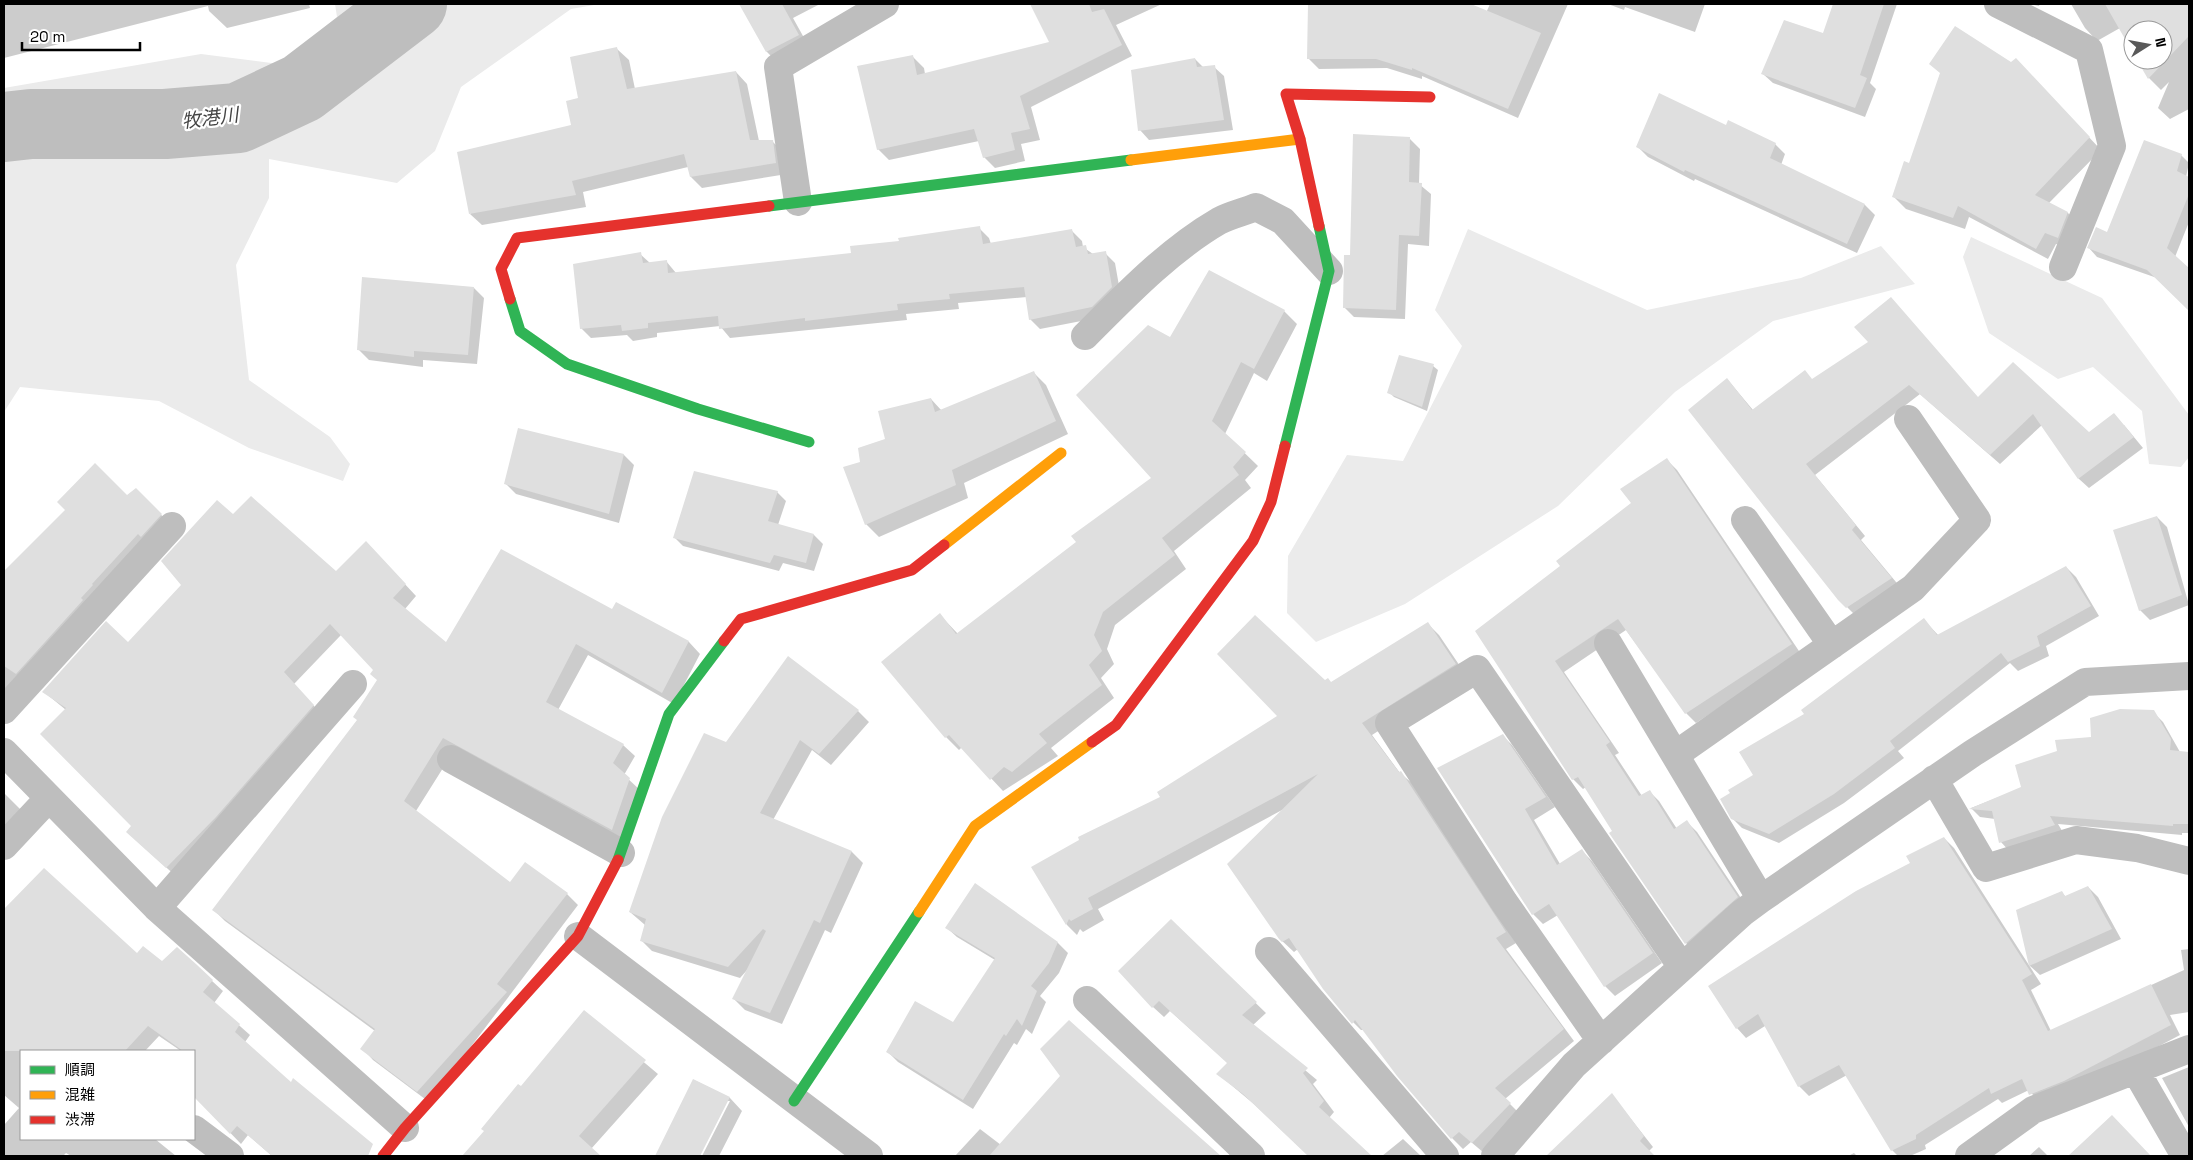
<svg xmlns="http://www.w3.org/2000/svg" width="2193" height="1160" viewBox="0 0 2193 1160" font-family="'Space Grotesk','Noto Sans JP',sans-serif">
<rect width="100%" height="100%" fill="#fff"/>
<path fill="#ebebeb" d="M335,4H600L571,9L461,87L435,151L397,183L269,159V198L236,265L249,380L330,437L350,464L343,481L249,448L159,401L20,387L4,412V88L201,54L279,64L337,17Z
M1468,229L1647,310L1801,278L1881,246L1915,284L1773,321L1675,392L1558,506L1405,604L1316,642L1287,613L1288,556L1347,455L1403,461L1462,346L1435,310Z
M1971,237L2102,298L2189,415V457L2181,467L2149,464L2142,411L2093,367L2058,379L1989,333L1963,257Z"/>
<path fill="#0003" d="M4,4H309L310,8L227,28L209,11L208,6L4,58Z
M740,4H820L793,18L808,45L777,62L767,52Z
M1032,4H1162L1116,25L1132,56L1031,107L1040,140L1021,144L1025,161L995,168L984,157L979,141L889,160L878,149L913,57L924,68L925,74L1051,43Z
M1309,4H1440L1486,13L1490,4H1568L1518,118L1422,76V79L1387,68L1319,69L1309,59Z
M1608,4H1705L1695,32L1625,7L1624,10Z
M1835,4H1897L1870,83L1876,89L1865,117L1773,83L1763,74L1824,34Z
M2030,4H2040L2039,6Z
M2071,4H2189V109L2170,119L2158,108L2169,82L2161,90L2149,78L2139,60H2163V30H2133V50L2120,28L2097,41L2085,28Z
M617,49L629,60L635,89L736,72L747,84L759,141H772L784,153L787,174L702,188L691,177L688,167L583,192L586,207L482,225L470,214L573,126L580,99Z
M1195,59L1204,68L1214,67L1224,76L1233,130L1149,140L1140,130Z
M2027,71L2101,150L2049,203L2068,213L2079,225L2070,249L2056,244L2048,259L1969,217L1965,229L1906,209L1894,197L1909,164Z
M1727,126L1775,144L1785,154L1781,165L1865,205L1875,215L1857,253L1695,179L1694,181L1648,157L1638,147Z
M1410,139L1420,149L1419,184L1431,194L1429,246L1408,244L1405,319L1354,317L1344,307L1351,256Z
M2181,155L2189,163L2186,177L2189,178V222L2175,257L2189,269V309L2157,278L2097,257L2089,248L2107,234Z
M979,228L989,238L991,244L1072,231L1082,241L1083,247L1093,254L1105,253L1115,263L1121,297L1102,317L1040,329L1030,319L1027,297L958,303L959,309L906,314L907,320L730,338L720,326L657,333V337L633,341L627,335L591,338L581,328L640,254L650,263L666,261L676,273L852,254L900,242Z
M474,288L484,298L477,364L423,360V367L369,360L359,350Z
M1284,311L1297,324L1267,381L1254,373L1225,434L1258,466L1245,480L1251,488L1174,551L1186,569L1115,625L1107,649L1114,664L1101,678L1114,698L1051,748L1058,756L1003,791L962,747L959,750L946,737L883,662L940,615L958,634L1078,542L1152,478L1170,338Z
M1870,343L1978,398L2013,364L2089,434L2124,425L2143,448L2089,488L2079,479L2042,425L2000,464L1920,394L1815,475L1865,536L1861,540L1901,588L1857,617L1847,607L1727,379L1753,410L1812,380Z
M1433,366L1438,370L1427,411L1394,397L1389,392Z
M1033,372L1046,385L1068,434L964,483L968,498L879,537L866,524L861,463L931,399L942,411Z
M519,430L624,455L634,465L619,523L516,494L506,484Z
M1667,460L1677,470L1801,654L1696,723L1686,713L1626,630L1564,672L1619,753L1615,755L1642,796L1649,791L1659,801L1677,829L1687,822L1697,832L1747,907L1696,953L1686,943L1586,787L1583,789L1573,779L1476,631L1562,566L1632,504Z
M136,489L171,525L4,701V573L67,510L127,496Z
M777,492L786,501L778,525L814,535L823,544L814,571L783,563L779,571L683,546L675,538Z
M233,516L336,572L377,554L416,596L405,609L447,644L613,611L617,604L689,642L700,654L674,704L588,655L558,710L623,745L635,756L624,775L641,791L623,840L455,749L416,811L510,884L567,894L578,905L429,1102L373,1060L362,1048L375,1031L225,921L214,910L358,720L378,680L375,670L341,635L294,684L324,717L178,878L139,843L133,826L66,710L44,692L128,644L183,585Z
M2157,517L2167,527L2189,605L2150,620L2140,610Z
M2066,567L2076,577L2099,616L2046,646L2049,656L2018,671L2010,663L1898,751L1904,758L1844,803L1779,843L1742,828L1732,818L1755,776L1809,712L1924,620L1939,636Z
M1428,624L1439,635L1466,675L1372,735L1400,773L1412,783L1516,943L1506,949L1574,1041L1505,1099L1521,1115L1484,1153L1471,1142L1463,1149L1452,1138L1364,1030H1361L1349,1018L1298,949L1294,952L1280,939L1282,810L1098,909L1104,920L1083,932L1080,929L1077,935L1067,925L1033,867L1162,798L1279,717L1325,681L1331,683Z
M858,711L869,722L831,765L812,750L773,820L852,852L863,863L831,933L825,930L782,1024L745,1010L734,999L748,969L740,978L652,951L641,940L645,925L630,912L726,744Z
M2153,712L2163,722L2180,752L2189,753V833H2182V835L2058,824L2064,834L2010,852L2001,842L1995,819L1980,817L1971,808L2022,788L2092,738Z
M1502,735L1512,745L1555,807L1534,820L1560,864L1582,851L1592,861L1662,963L1615,996L1605,986L1558,915L1543,924L1533,914Z
M4,793L23,812L4,832Z
M1944,838L1954,848L2041,984L2031,990L2051,1031L2184,970L2181,950L2189,949V1012L2170,1015L2180,1035L2074,1091L2040,1104L2029,1090L2002,1103L1998,1099L1925,1145L1926,1149L1910,1156H1898L1892,1150L1847,1075L1809,1096L1799,1086L1765,1026L1746,1038L1737,1028L1912,863Z
M976,885L1058,943L1068,953L1059,973L1040,996L1046,1002L1032,1034L1026,1029L1017,1045L1014,1043L973,1109L898,1062L888,1052L954,1024L995,960L957,937L947,928Z
M2088,887L2098,897L2121,939L2040,975L2030,966L2017,911L2061,892L2066,897Z
M11,910L162,963L177,949L223,991L214,1003L250,1035L245,1042L291,1083L356,1133L342,1156H272L248,1135L241,1144L194,1095V1051H181L159,1036L145,1051H21V1139H155L176,1156H71L66,1153L63,1156H4V1125L19,1108L4,1095V917Z
M1171,921L1266,1013L1252,1026L1317,1080L1313,1084L1334,1112L1329,1118L1370,1156H1309L1255,1105L1218,1074L1228,1063L1170,1011L1164,1017L1153,1007Z
M584,1012L658,1074L591,1149L597,1155L464,1156Z
M1069,1022L1209,1147L1218,1156H1101L1085,1141L1077,1156H955L980,1129L1001,1145L1062,1076L1041,1049Z
M2189,1067V1127L2162,1078Z
M694,1080L730,1098L742,1111L719,1156H702L730,1101H727L699,1156H656Z
M1612,1095L1653,1147L1649,1151L1654,1156H1548Z
M2112,1117L2148,1156H2070Z
M1403,1139L1421,1156H1382Z
M2039,1147L2048,1156H2029Z
M1854,1153L1857,1156H1848Z"/>
<g fill="none" stroke-linecap="round" stroke-linejoin="round">
<path stroke="#bebebe" stroke-width="70" d="M4,127L31,124H165L238,118L302,88L412,4"/>
</g>
<path fill="#dfdfdf" d="M739,4H782L799,35L766,52Z
M1030,4H1089L1092,12L1104,9L1122,45L1020,96L1030,129L1011,133L1015,150L983,158L974,129L877,150L857,66L913,55L917,75L1049,42Z
M1308,4H1471L1541,33L1508,109L1412,68V70L1376,59H1307Z
M1833,4H1884L1860,75L1867,78L1855,108L1761,74L1784,20L1823,33Z
M2105,4H2189V36L2148,79L2137,60H2163V30H2133V53Z
M1955,26L2011,62L2016,58L2090,137L2035,195L2068,212L2058,238L2045,233L2036,249L1958,206L1953,218L1892,197L1904,161L1909,163L1940,73L1929,64Z
M617,47L627,89L736,71L750,140H773L776,163L690,177L684,154L572,181L576,195L469,214L457,152L571,125L566,101L578,98L570,57Z
M1195,58L1197,67L1215,65L1224,120L1138,131L1131,70Z
M1659,93L1726,125L1728,120L1776,143L1770,158L1865,204L1847,244L1685,170L1684,172L1636,147Z
M1353,134L1410,137L1409,182L1422,183L1419,236L1399,235L1396,310L1343,308L1344,255H1350Z
M2144,140L2182,154L2177,171L2189,177V194L2167,248L2189,268V311L2147,270L2087,248L2096,227L2107,232Z
M980,226L983,244L1072,229L1076,247L1086,245L1088,254L1106,251L1112,287L1092,307L1029,320L1024,287L949,294L950,299L897,304L898,310L805,321V318L719,329L718,316L648,323V328L622,331L621,325L580,329L573,264L641,252L643,263L667,260L668,273L851,253L850,246L899,241L898,238Z
M1209,270L1285,310L1254,369L1241,362L1212,421L1246,452L1233,467L1239,475L1162,538L1175,555L1103,612L1094,635L1102,651L1089,665L1102,685L1039,734L1047,743L1012,772L1004,767L990,780L949,735L945,738L881,662L940,613L956,634L1076,542L1071,536L1151,478L1076,395L1148,325L1170,337Z
M362,277L474,287L468,355L414,351V357L357,350Z
M1891,297L1978,397L2013,362L2089,432L2114,413L2134,437L2078,479L2033,414L1990,455L1909,385L1806,464L1856,525L1852,530L1892,578L1846,608L1838,600L1688,410L1727,378L1752,410L1805,370L1812,379L1868,342L1854,327Z
M1399,355L1434,364L1422,407L1387,393Z
M1034,371L1056,421L952,470L956,485L865,525L843,467L860,462L858,448L885,439L878,411L931,398L935,412Z
M518,428L624,454L609,514L504,484Z
M1667,458L1792,644L1685,714L1618,619L1555,661L1610,742L1606,745L1639,796L1650,790L1674,829L1687,820L1738,897L1685,944L1609,833L1612,831L1578,777L1572,780L1475,631L1560,566L1556,561L1631,503L1620,489Z
M95,463L127,495L136,488L162,514L141,537L138,534L92,584L93,585L81,598L83,600L16,674L4,666V571L65,510L57,502Z
M694,471L778,491L768,521L814,534L806,563L774,555L770,563L673,538Z
M251,496L336,571L366,541L406,584L393,598L446,642L501,549L612,609L616,602L689,641L662,693L576,644L546,702L624,744L613,763L630,778L612,830L443,738L404,801L510,882L525,862L568,893L497,984L507,992L417,1092L360,1049L375,1029L212,910L357,720L353,717L377,680L370,674L373,670L330,624L284,672L314,705L216,817L166,868L126,832L131,826L40,734L66,708L42,692L106,621L128,642L181,585L161,561L217,500L233,514Z
M2157,516L2182,595L2139,611L2113,530Z
M2066,566L2091,606L2037,636L2040,646L2008,662L2001,653L1890,741L1895,748L1834,794L1769,834L1731,819L1720,799L1730,793L1728,790L1753,775L1739,752L1804,714L1801,710L1924,618L1937,635Z
M1255,615L1325,680L1328,678L1331,682L1428,622L1456,664L1362,723L1399,772L1401,771L1506,932L1496,938L1564,1029L1495,1088L1511,1103L1472,1143L1459,1132L1451,1139L1397,1076L1355,1020L1352,1024L1323,989L1289,938L1282,942L1279,939L1227,864L1318,774L1088,898L1093,909L1071,921L1069,919L1066,925L1031,867L1079,840L1078,837L1160,797L1157,792L1277,716L1217,654Z
M788,656L859,710L819,754L800,740L760,813L852,851L820,923L814,920L770,1013L732,999L766,931L763,929L728,967L640,941L646,919L629,912L662,817L704,733L726,742Z
M2120,709L2154,710L2171,739L2170,750L2189,752V824H2173V826L2050,816L2055,825L1999,843L1992,811L1969,809L2021,787L2015,765L2057,751L2055,740L2091,737L2090,718Z
M1503,734L1546,797L1525,809L1557,865L1582,849L1653,953L1604,987L1549,904L1532,915L1437,768Z
M1944,837L2032,974L2022,980L2048,1031L2151,984L2171,1025L2064,1081L2029,1095L2022,1079L1991,1094L1989,1088L1916,1135V1139L1891,1151L1839,1065L1798,1087L1758,1014L1736,1029L1708,986L1856,891L1910,863L1906,856Z
M44,868L137,953L143,946L162,961L177,947L196,964L213,980L203,992L240,1024L235,1032L291,1082L293,1078L373,1144L368,1156H272L237,1126L230,1134L194,1097V1051H183L148,1026L125,1051H4V909Z
M975,883L1058,942L1049,963L1031,986L1037,991L1022,1026L1017,1019L1006,1036L1004,1034L963,1100L886,1052L915,1001L953,1022L995,958L945,928Z
M2088,886L2112,929L2029,966L2016,910L2062,891L2065,896Z
M1171,919L1257,1002L1242,1015L1308,1068L1303,1073L1324,1101L1319,1107L1372,1156H1308L1243,1094L1216,1074L1227,1063L1159,1001L1152,1008L1118,971Z
M584,1010L646,1060L579,1136L601,1156H462L484,1131L481,1129L518,1084L521,1086Z
M1069,1020L1159,1101L1221,1156H989L1060,1076L1040,1049Z
M693,1079L730,1097L700,1156H655Z
M1612,1093L1644,1136L1640,1141L1655,1156H1546Z
M2112,1115L2151,1156H2068Z"/>
<g fill="none" stroke-linecap="round" stroke-linejoin="round">
<path stroke="#bebebe" stroke-width="28" d="M1998,4L2089,50L2112,146L2063,267
M798,202L778,67L885,4
M1085,336C1126,295 1169,250 1219,221C1230,215 1244,212 1256,207L1283,221L1329,271
M1745,520L1832,645
M1608,643L1675,755
M353,684L157,908L405,1128
M4,710L172,526
M4,752L157,908
M451,759L621,853
M1934,779L1986,868L2076,840L2137,848L2189,861
M4,846L48,799
M1761,899L1675,755L1913,588L1977,520L1908,419
M578,936L869,1156
M1269,951L1445,1156
M1087,1000L1251,1156
M1601,1041L1504,902L1389,723L1477,669L1682,967
M2136,1071L2185,1156
M194,1129L230,1156
M1495,1156L1574,1065L1742,913L1761,899L1973,753L2085,682L2189,676
M1969,1156L2033,1110L2189,1049"/>
<path stroke="#30b455" stroke-width="11" d="M769,206L1131,160
M510,299L520,331L567,364L698,409L809,442
M1285,446L1329,271L1319,226
M618,860L669,714L724,641
M794,1101L919,912"/>
<path stroke="#ff9f0a" stroke-width="11" d="M1131,160L1300,139
M944,545L1061,453
M919,912L975,826L1092,742"/>
<path stroke="#e5322d" stroke-width="11" d="M1319,226L1300,139L1286,94L1430,97
M510,299L501,269L517,238L769,206
M724,641L741,619L912,570L944,545
M1092,742L1116,725L1253,541L1271,502L1285,446
M383,1156L405,1128L578,936L618,860"/>
</g>
<g text-anchor="middle" dominant-baseline="central" stroke-width="4.5" stroke-linejoin="round" paint-order="stroke">
<g font-size="19" font-style="italic" fill="#434343" stroke="#fff">
<text transform="translate(210 118) rotate(-7)">牧港川</text>
</g>
</g>
<rect width="2193" height="1160" fill="none" stroke="#000000" stroke-width="10"/>
<rect x="20" y="1050" width="175" height="90" fill="#ffffff" stroke="#999999"/>
<rect x="30" y="1066" width="25" height="8" fill="#30b455" stroke="#999999"/>
<text x="65" y="1075" font-size="15" fill="#000000">順調</text>
<rect x="30" y="1091" width="25" height="8" fill="#ff9f0a" stroke="#999999"/>
<text x="65" y="1100" font-size="15" fill="#000000">混雑</text>
<rect x="30" y="1116" width="25" height="8" fill="#e5322d" stroke="#999999"/>
<text x="65" y="1125" font-size="15" fill="#000000">渋滞</text>
<g transform="translate(2148 45) rotate(79)"><circle r="24" fill="#ffffff" stroke="#999999"/>
<path d="M0-4L9 19L0 12L-9 19Z" fill="#595959"/>
<text y="-8" font-size="14" font-weight="bold" text-anchor="middle" fill="#000000">N</text>
</g>
<path d="M22 42v8h118v-8" fill="none" stroke="#000000" stroke-width="2.5"/>
<text x="30" y="42" font-size="15" fill="#000000" stroke="#ffffff" stroke-width="4" paint-order="stroke">20 m</text>
</svg>
